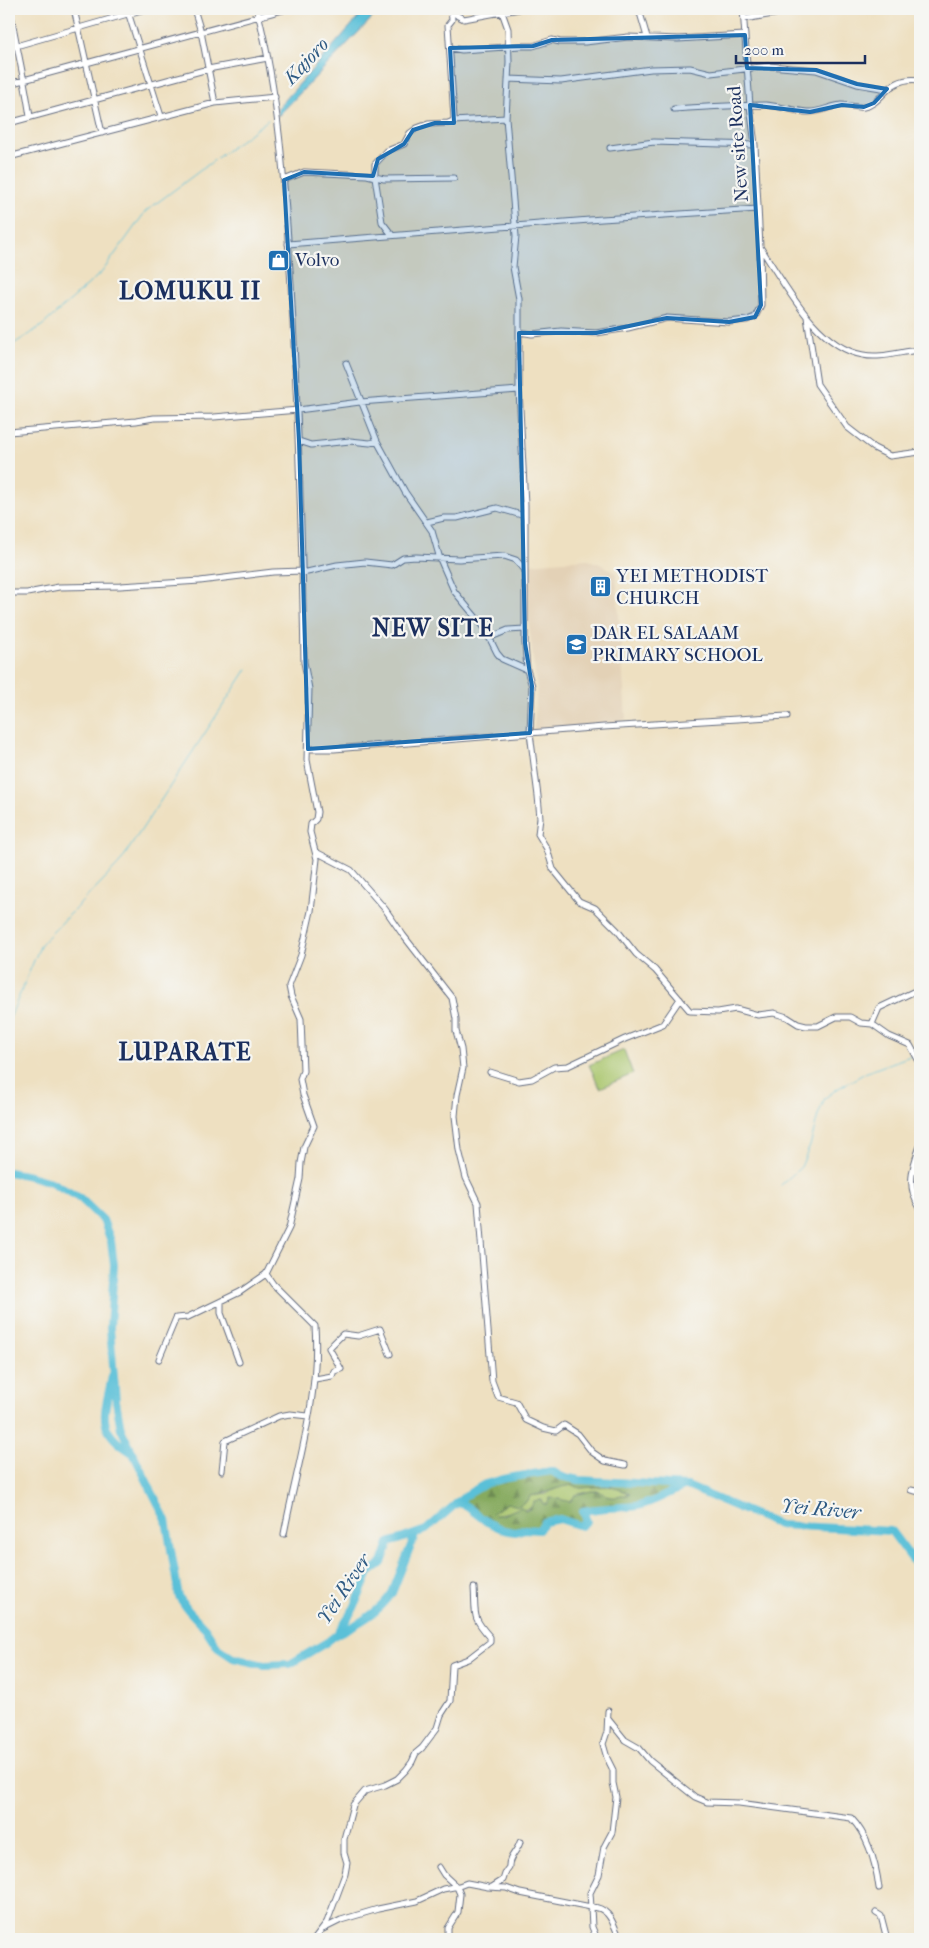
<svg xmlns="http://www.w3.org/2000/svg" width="929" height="1948" viewBox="0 0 929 1948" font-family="'IM FELL French Canon',serif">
<defs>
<pattern id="forest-firs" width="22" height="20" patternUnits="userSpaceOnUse" patternTransform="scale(1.25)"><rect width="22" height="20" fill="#86aa5f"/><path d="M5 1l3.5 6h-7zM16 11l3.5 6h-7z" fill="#6d8b52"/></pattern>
</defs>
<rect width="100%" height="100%" fill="#f6f6f2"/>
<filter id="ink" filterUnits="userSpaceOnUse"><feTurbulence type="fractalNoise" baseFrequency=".02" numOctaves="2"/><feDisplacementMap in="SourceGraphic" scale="10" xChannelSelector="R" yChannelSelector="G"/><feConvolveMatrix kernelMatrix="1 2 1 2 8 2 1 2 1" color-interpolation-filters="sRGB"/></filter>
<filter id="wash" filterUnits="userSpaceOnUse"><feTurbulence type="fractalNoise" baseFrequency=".0096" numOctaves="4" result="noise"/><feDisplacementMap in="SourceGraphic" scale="20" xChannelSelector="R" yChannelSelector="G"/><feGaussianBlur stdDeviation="1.12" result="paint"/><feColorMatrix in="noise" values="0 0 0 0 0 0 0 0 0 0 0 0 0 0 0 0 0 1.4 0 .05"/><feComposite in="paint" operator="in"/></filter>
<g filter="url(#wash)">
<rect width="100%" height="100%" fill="#eee0c1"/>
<path fill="#e3d1b6" d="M586,559L603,565L616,573L626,719L607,724L568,729H534L537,689L528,619L529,564Z"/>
<path fill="#a8c56b" stroke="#627a64" d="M624,1050L633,1074L600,1088L589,1065Z
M573,1485L580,1488L609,1486L631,1493C620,1497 609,1501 600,1491C594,1491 588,1491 583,1493C572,1496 571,1506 557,1498C542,1507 527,1509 510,1512C505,1512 500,1515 494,1516L492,1512L507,1503L529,1496L546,1494L559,1487Z"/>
<path fill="url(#forest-firs)" stroke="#506c5e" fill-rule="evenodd" d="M552,1471L560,1476L579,1480L687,1486L665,1494L649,1503L638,1506L599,1507L583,1511L587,1521L581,1526L560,1519L544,1522L539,1530L525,1529L515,1532L504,1530L487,1522L466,1506L457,1502C483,1480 519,1474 552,1471ZM573,1485L580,1488L609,1486L630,1493C620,1497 608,1501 600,1491H591L575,1495L571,1501C563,1501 558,1498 550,1498L547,1504H543L542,1500L534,1501L530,1509L525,1511L521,1507L502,1515H494L492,1513L507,1503L518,1506L528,1500L530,1496C546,1494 556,1487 573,1485Z"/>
<path fill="#5ac0d8" stroke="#3a789b" d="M366,9H397L374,16L278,116V108Z"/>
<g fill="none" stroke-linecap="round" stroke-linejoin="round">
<path stroke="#5ac0d8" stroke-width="1" d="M9,347L43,325L102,272L146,211L268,120
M9,1020L41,944L119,864L247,669
M781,1185L801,1167L810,1146L818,1115L825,1098L837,1089L867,1072L913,1055"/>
<path stroke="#5ac0d8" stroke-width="8" d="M9,1172L30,1176L51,1182L80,1198L103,1220L111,1241L114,1265L110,1328L116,1401L121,1429L166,1520L179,1597L188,1610L205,1628L218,1648L233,1658L264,1665L290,1664L327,1642L337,1634L354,1608L369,1573L382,1563L389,1543L426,1530L465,1496L485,1484L507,1478L552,1471L560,1476L579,1480L687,1486L779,1525L891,1531L920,1570
M112,1376C105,1413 94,1429 131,1452
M457,1502L466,1506L487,1522L504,1530L515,1532L525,1529L539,1530L544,1522L560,1519L581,1526L587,1521L583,1511C601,1507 619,1508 637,1506C652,1504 669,1492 684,1487
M337,1634C358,1624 379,1613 392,1593L415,1535"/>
</g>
</g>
<g filter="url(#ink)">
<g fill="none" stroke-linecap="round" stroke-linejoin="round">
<defs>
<path id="minor" d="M10,9C16,45 25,81 30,117
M74,9L102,133
M127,9L161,116
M194,9L201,32L215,103
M624,9H630L640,13L647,37
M834,9H851
M860,9H865
M888,9L914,10L916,9
M451,10L458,16L464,19L519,9
M502,12L508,29L509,62L506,118L516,236L513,267L519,299V390L525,505V643L527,670L532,686L530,733L538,796L540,818L538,834L547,849L553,869L579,901L595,908L617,930L636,954L655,970L690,1011L718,1012L736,1009L758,1015L774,1013L787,1017L798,1024L806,1026H818L836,1017H850L861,1023L872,1024L889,1036L910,1045L920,1063
M744,19L804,9
M9,48L145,9
M450,48L462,50L520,46H533L552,40L560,42H585L628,37L678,39L745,35
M508,79L561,81L651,69L690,68L711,73L769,66L816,70L857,84L887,89
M9,84L286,9
M674,109C704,107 735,105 766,105C780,106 793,111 807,112C820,113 829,106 841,105C849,105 857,108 864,107C882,105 887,75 920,80
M453,121L506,118
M9,123L208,69L268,58
M610,148L654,142L755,145
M9,157L215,103L275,97
M284,180L304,172L367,175L384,179L454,178
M392,235L382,222L375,177V164L387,151L404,144L410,133L417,128L428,124L448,123L453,121L454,118L448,25L452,20L451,9
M288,244L602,219L758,209
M760,247C785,284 816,347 863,355C881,359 902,351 920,350
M807,317L817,384L847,427L874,448L890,456L920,452
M519,332L532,334L561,331L596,333L628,328L667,318L729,322L747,320L755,317L761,305L760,247L755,145L750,106L743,9
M346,363L377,441L405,492L432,531L440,559L454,591L484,627L497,653L502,659L527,670
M9,432L136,421L154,418L214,417L298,410L360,402L519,390
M299,441L311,445L350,441L370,443L377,441
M427,522L444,518H457L497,508L525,516
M303,573L337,565L365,562L392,565L403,558L416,557L459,559L504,556L516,560L524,569
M9,593H27L59,587L120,586L200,581L273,572L303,571
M489,638L508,630L525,629
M308,749H334L604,727L787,716
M316,852L351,870L385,909L403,935L452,998L456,1019V1031L461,1049L463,1068L457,1095L455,1116L459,1150L466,1178L478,1203L492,1381L498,1397L516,1402L526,1420L543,1428L556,1431L564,1425L578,1434L592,1452L605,1461L625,1465
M872,1024L879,1008L913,992L920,991
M490,1072L519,1081L532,1079L554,1067L568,1066L625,1039L663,1024L680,999
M920,1146C912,1168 906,1187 920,1208
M266,1274L273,1284L315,1326C320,1397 297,1465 284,1534
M221,1301V1313L239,1362
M159,1359L176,1318L188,1317L240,1292L266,1274L289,1228L300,1179L301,1163L304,1147L314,1126L303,1095L300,1079L303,1071L301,1019L291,996L289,986L301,955L311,911L317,859L310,832L311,824L316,819L317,812L307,760L309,689L304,662C302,536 298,411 291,285C285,192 280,99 257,9
M315,1379L332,1376L334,1371L341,1369L329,1348L343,1334L358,1336L380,1329L390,1354
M222,1471L225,1441L279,1416L290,1414L308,1416
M911,1490L920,1492
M608,1719L625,1740L639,1748L650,1761L695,1797L707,1802L739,1803L851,1818C868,1836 876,1864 879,1888
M439,1867L444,1875L457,1887L460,1894L458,1912L448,1928V1939
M492,1887L503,1880L506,1871L509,1867C508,1857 518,1851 520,1842
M876,1913L881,1916L887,1939
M323,1929L341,1920L378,1909L417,1901L443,1889L459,1886L467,1883L488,1887L506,1888L520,1893L591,1907L590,1893L599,1875L604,1847L612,1832L616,1797L613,1783V1770L607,1758L603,1744L607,1732L608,1711
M314,1939L327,1922L345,1874L347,1863L344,1853V1839L353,1805L365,1791L385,1785L397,1779L406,1770L412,1762L416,1753L422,1748L437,1728L441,1715L450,1701L452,1665L468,1659L490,1642V1637C471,1616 476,1615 474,1588
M597,1939L592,1927L591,1907C610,1907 613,1924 620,1939"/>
</defs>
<use href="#minor" stroke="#656d81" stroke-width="7"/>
<use href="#minor" stroke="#fff" stroke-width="5"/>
</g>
</g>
<path fill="#1f6fb2" fill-opacity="0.2" stroke="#1f6fb2" stroke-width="4" stroke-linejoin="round" d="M745,35L747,68L816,70L857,84L887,89L874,103L864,107L842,105L810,112L750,105L761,305L755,317L729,322L667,318L596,333H519L525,643L532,686L530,733L308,749L299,441L284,180L304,172L373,176L378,159L404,144L413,130L435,123H454L450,48L533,46L552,40Z"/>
<defs>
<symbol id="shop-square" viewBox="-11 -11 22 22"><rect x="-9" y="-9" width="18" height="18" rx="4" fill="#1f6fb2" stroke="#f6f6f2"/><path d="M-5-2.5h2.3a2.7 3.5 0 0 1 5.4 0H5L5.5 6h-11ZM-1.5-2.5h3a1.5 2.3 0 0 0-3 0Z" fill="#fff"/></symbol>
<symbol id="building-square" viewBox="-11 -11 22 22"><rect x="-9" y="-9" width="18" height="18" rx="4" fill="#1f6fb2" stroke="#f6f6f2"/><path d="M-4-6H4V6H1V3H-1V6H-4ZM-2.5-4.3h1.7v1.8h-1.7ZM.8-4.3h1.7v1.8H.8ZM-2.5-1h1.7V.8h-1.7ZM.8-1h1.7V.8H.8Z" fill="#fff"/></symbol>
<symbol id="school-square" viewBox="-11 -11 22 22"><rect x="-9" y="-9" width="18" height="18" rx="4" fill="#1f6fb2" stroke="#f6f6f2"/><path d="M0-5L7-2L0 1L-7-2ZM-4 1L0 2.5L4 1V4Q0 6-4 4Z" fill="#fff"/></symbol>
</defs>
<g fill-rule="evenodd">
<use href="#shop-square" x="266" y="248" width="25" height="25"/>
<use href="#building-square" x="588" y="574" width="25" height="25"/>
<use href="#school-square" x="564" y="632" width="25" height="25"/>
</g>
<g text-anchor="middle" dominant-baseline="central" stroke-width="4.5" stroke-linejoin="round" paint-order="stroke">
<g font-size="19" fill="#1b2f5e" stroke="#f6f6f2">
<text transform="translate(738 144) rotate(-94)">New site Road</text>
</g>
<g font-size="19" fill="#1b2f5e" stroke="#f6f6f2" text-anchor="start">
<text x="295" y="260">Volvo</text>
<text x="616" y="576">YEI METHODIST<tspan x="616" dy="22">CHURCH</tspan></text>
<text x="592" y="633">DAR EL SALAAM<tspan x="592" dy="22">PRIMARY SCHOOL</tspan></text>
</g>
<g font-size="20" font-style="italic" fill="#2e5a83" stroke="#f6f6f2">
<text transform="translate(306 61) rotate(-47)">Kajoro</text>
<text transform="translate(821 1509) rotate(5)">Yei River</text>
<text transform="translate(344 1589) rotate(-56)">Yei River</text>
</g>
<g font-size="24" font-weight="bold" letter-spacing="1" fill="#1b2f5e" stroke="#f6f6f2">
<text x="190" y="291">LOMUKU II</text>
<text x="433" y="628">NEW SITE</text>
<text x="185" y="1052">LUPARATE</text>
</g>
</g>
<rect width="929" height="1948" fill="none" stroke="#f6f6f2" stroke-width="30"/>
<path d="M736 55v8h129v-8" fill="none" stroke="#1b2f5e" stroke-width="2.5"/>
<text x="744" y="55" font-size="15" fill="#1b2f5e" stroke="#f6f6f2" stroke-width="4" paint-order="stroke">200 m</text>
</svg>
